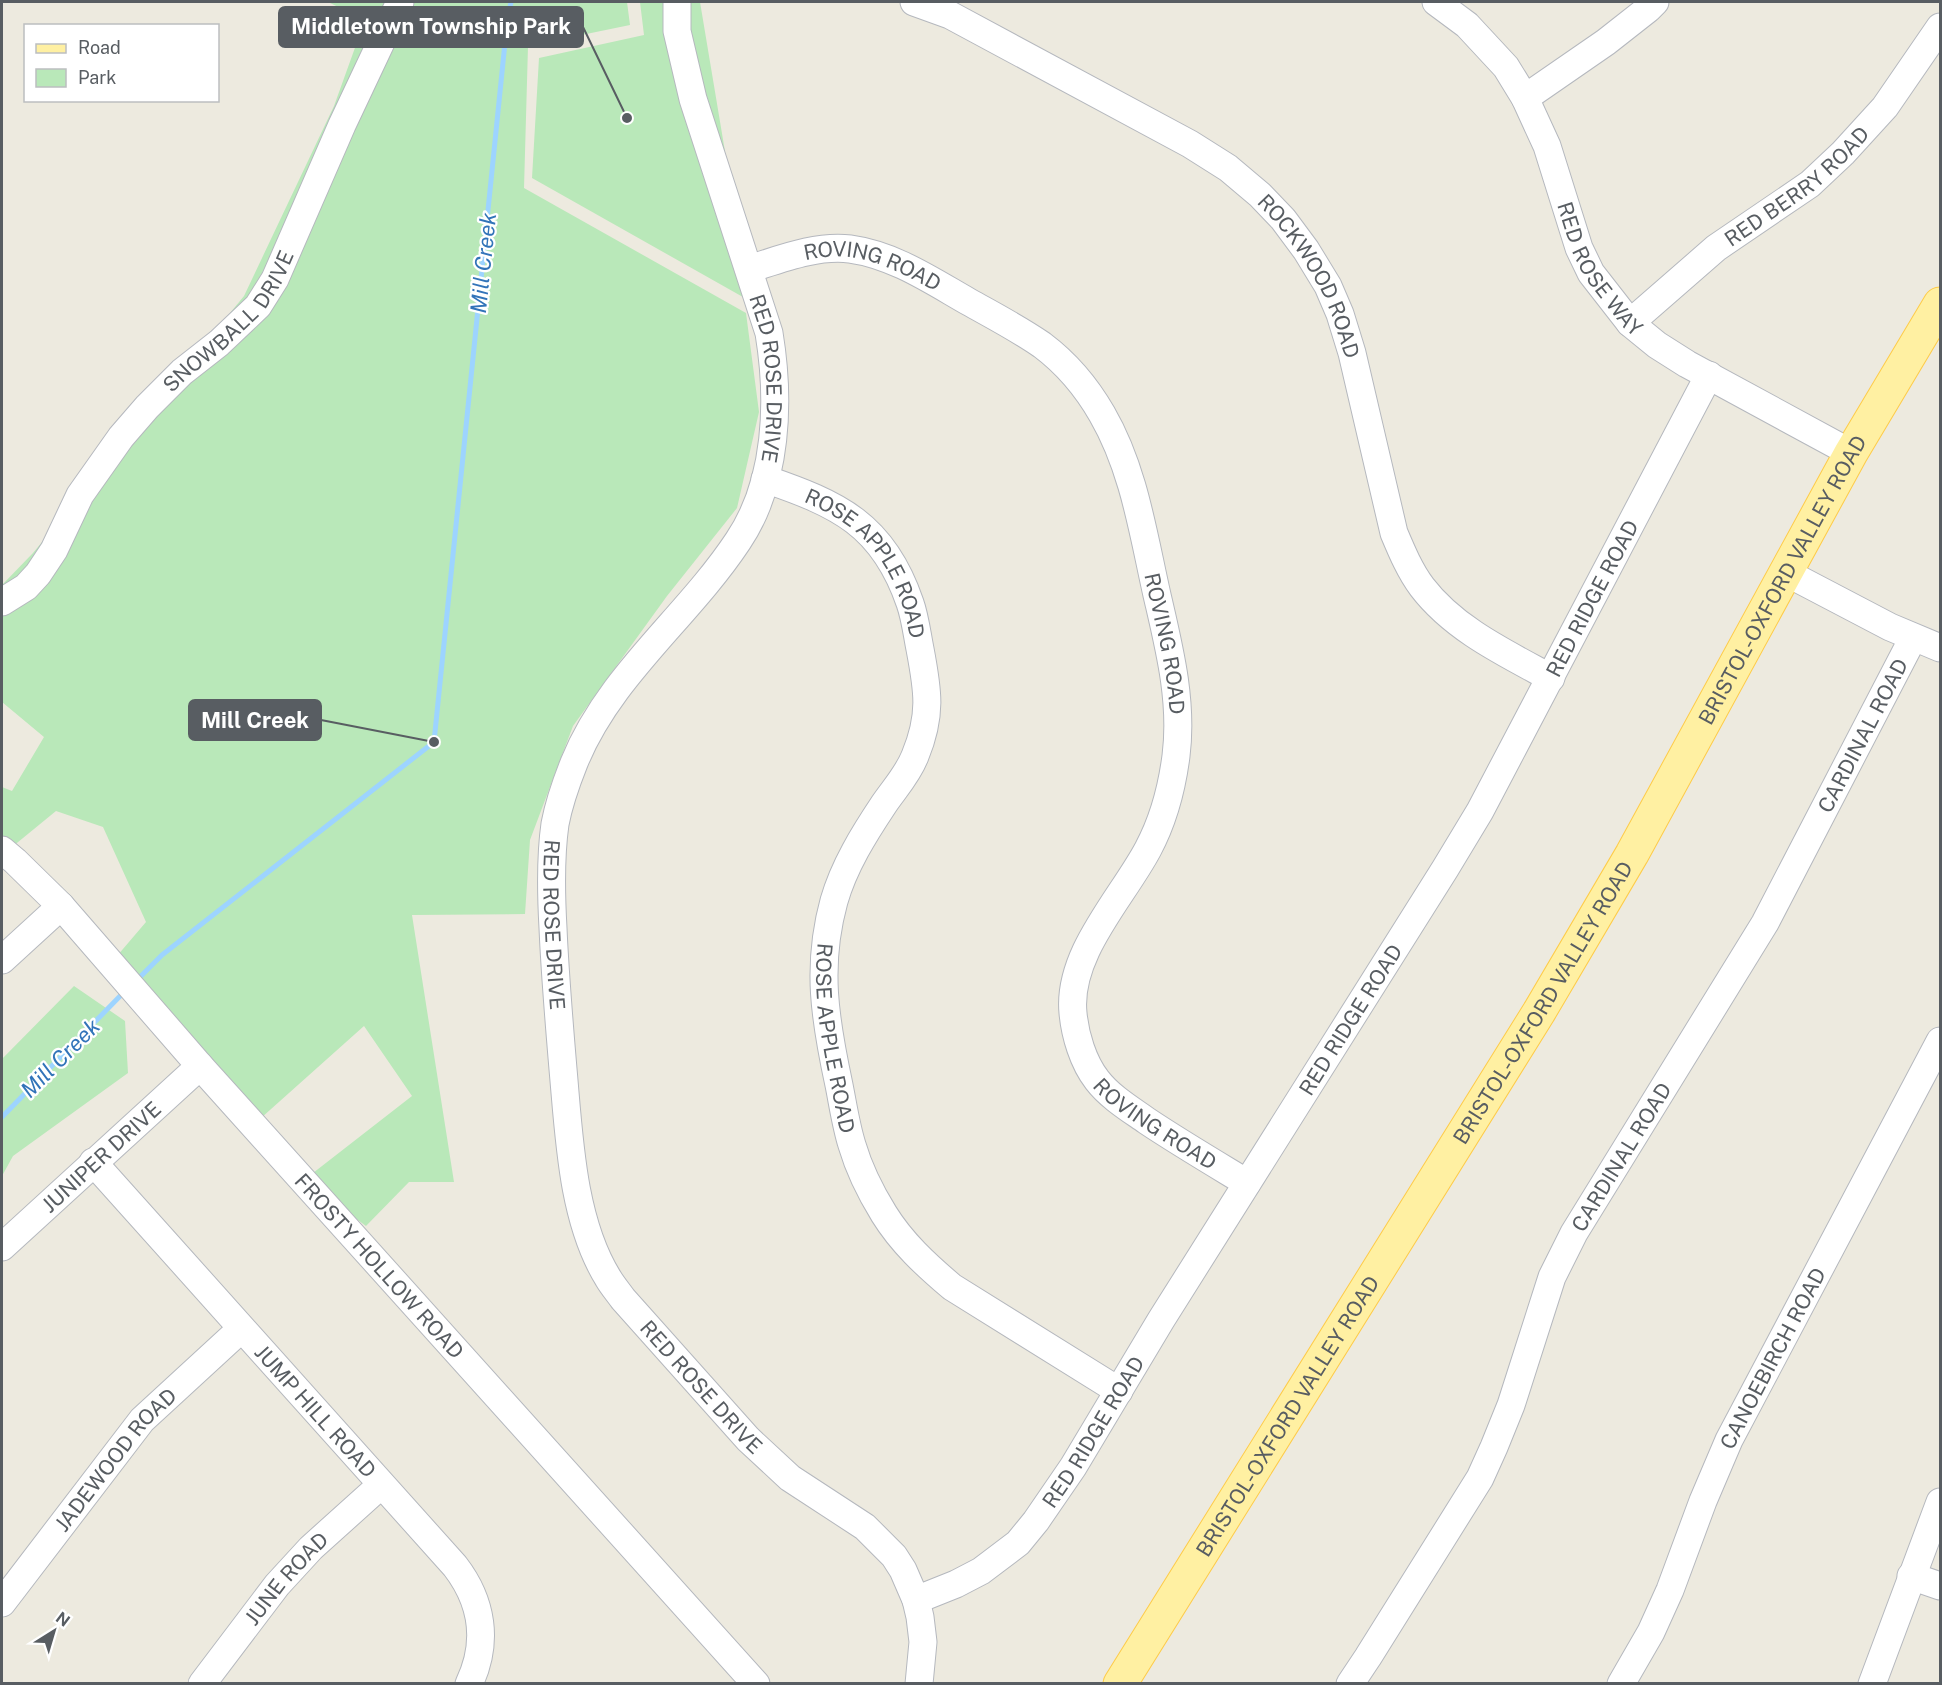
<svg xmlns="http://www.w3.org/2000/svg" width="1942" height="1685" viewBox="0 0 1942 1685" font-family="'Public Sans',sans-serif">
<rect width="100%" height="100%" fill="#edeadf"/>
<path fill="#b9e8b9" d="M328,2H627L630,25L528,46L524,188L746,313L759,412L737,508L667,596L573,726L530,840L525,914L412,915L454,1182H409L366,1226L304,1180L412,1096L364,1026L261,1118L117,956L146,922L103,827L56,811L12,847L2,841V787L12,791L44,737L2,702V585L33,553L244,296L334,106L365,20Z
M640,2H700L750,301L532,178L539,58L644,35Z
M74,986L125,1021L128,1073L13,1156L2,1176V1059Z"/>
<g fill="none" stroke-linecap="round" stroke-linejoin="round">
<path stroke="#9dd4ff" stroke-width="5" d="M136,981L162,955L434,742L507,23L511,2
M2,1117L125,991"/>
<defs>
<g id="minor">
<path id="s1" d="M677,2V31L693,99L769,333C780,400 778,482 738,541C687,618 609,676 574,763C566,783 559,803 555,824C550,859 551,893 553,928C555,975 559,1022 563,1069C569,1136 572,1220 608,1278C612,1285 618,1292 623,1299L748,1439L790,1478L865,1527L894,1556L903,1570L916,1600L920,1617L923,1642L919,1684"/>
<path id="s2" d="M914,2L950,15L1190,144L1228,168L1260,195L1283,219L1306,250L1328,286L1340,314L1352,353L1394,533C1402,552 1410,571 1422,587C1454,629 1505,653 1551,678"/>
<path id="s3" d="M1436,2L1467,25L1506,67L1525,98L1547,146L1579,248L1591,273L1630,323L1657,345L1687,364L1851,453"/>
<path d="M1525,98L1606,42L1648,9L1655,2"/>
<path id="s4" d="M749,269C781,259 816,245 850,249C894,255 932,281 969,302C994,316 1019,329 1042,345C1066,363 1087,388 1102,414C1134,469 1143,533 1157,595C1169,647 1183,701 1176,756C1172,787 1163,821 1148,849C1122,898 1067,954 1073,1013C1075,1035 1083,1062 1097,1080C1110,1097 1130,1109 1147,1121C1180,1143 1214,1163 1247,1183"/>
<path id="s5" d="M1630,323L1716,248L1810,184L1843,153L1885,107L1940,27"/>
<path id="s6" d="M765,479C838,504 883,524 910,603C915,617 917,634 920,649C928,691 932,715 915,756C908,774 895,788 884,804C864,834 844,866 834,901C816,966 825,1020 839,1085C843,1105 846,1126 852,1145C859,1169 871,1193 884,1214C902,1243 926,1265 952,1287L1119,1391"/>
<path d="M1785,572L1890,627L1940,648"/>
<path id="s7" d="M2,602L26,587L38,574L54,550L80,495L121,437L147,407L182,372L219,343L258,306L275,279L342,125L400,2"/>
<path id="s8" d="M2,850L15,861L61,906L200,1066L756,1684"/>
<path d="M2,960L61,906"/>
<path id="s9" d="M93,1162L455,1566C482,1601 489,1642 469,1684"/>
<path id="s10" d="M2,1247L200,1066"/>
<path d="M1911,1576L1940,1586"/>
<path id="s11" d="M916,1600L956,1584L981,1571L1018,1543L1036,1521L1073,1467L1161,1320L1445,869L1480,811L1709,375"/>
<path id="s12" d="M2,1603L142,1420L241,1329"/>
<path id="s13" d="M202,1684L277,1585L311,1548L381,1485"/>
<path id="s14" d="M1350,1684L1368,1657L1480,1478L1494,1447L1511,1405L1552,1277L1574,1233L1765,923L1913,638"/>
<path id="s15" d="M1621,1684L1651,1632L1670,1590L1703,1501L1729,1440L1940,1041"/>
<path d="M1872,1684L1940,1502"/>
</g>
<g id="major">
<path id="s16" d="M1120,1684L1539,1012L1632,854L1851,453L1940,304"/>
</g>
</defs>
<use href="#minor" stroke="#b5b8be" stroke-width="29"/>
<use href="#major" stroke="#fecb48" stroke-width="35"/>
<use href="#minor" stroke="#fff" stroke-width="27"/>
<use href="#major" stroke="#fff0a2" stroke-width="33"/>
</g>
<g text-anchor="middle" dominant-baseline="central" stroke-width="4.5" stroke-linejoin="round" paint-order="stroke">
<g font-size="21" fill="#585d62" stroke="#fff">
<text stroke="none"><textPath href="#s5" startOffset="216">RED BERRY ROAD</textPath></text>
<text stroke="none"><textPath href="#s3" startOffset="320">RED ROSE WAY</textPath></text>
<text stroke="none"><textPath href="#s4" startOffset="129">ROVING ROAD</textPath></text>
<text stroke="none"><textPath href="#s2" startOffset="494">ROCKWOOD ROAD</textPath></text>
<text stroke="none"><textPath href="#s7" startOffset="366">SNOWBALL DRIVE</textPath></text>
<text stroke="none"><textPath href="#s1" startOffset="390">RED ROSE DRIVE</textPath></text>
<text stroke="none"><textPath href="#s6" startOffset="140">ROSE APPLE ROAD</textPath></text>
<text stroke="none"><textPath href="#s16" startOffset="1288">BRISTOL-OXFORD VALLEY ROAD</textPath></text>
<text stroke="none"><textPath href="#s11" startOffset="1224">RED RIDGE ROAD</textPath></text>
<text stroke="none"><textPath href="#s4" startOffset="651">ROVING ROAD</textPath></text>
<text stroke="none"><textPath href="#s14" startOffset="1082">CARDINAL ROAD</textPath></text>
<text stroke="none"><textPath href="#s1" startOffset="1002">RED ROSE DRIVE</textPath></text>
<text stroke="none"><textPath href="#s16" startOffset="802">BRISTOL-OXFORD VALLEY ROAD</textPath></text>
<text stroke="none"><textPath href="#s11" startOffset="738">RED RIDGE ROAD</textPath></text>
<text stroke="none"><textPath href="#s6" startOffset="662">ROSE APPLE ROAD</textPath></text>
<text stroke="none"><textPath href="#s4" startOffset="1191">ROVING ROAD</textPath></text>
<text stroke="none"><textPath href="#s10" startOffset="134">JUNIPER DRIVE</textPath></text>
<text stroke="none"><textPath href="#s14" startOffset="596">CARDINAL ROAD</textPath></text>
<text stroke="none"><textPath href="#s8" startOffset="562">FROSTY HOLLOW ROAD</textPath></text>
<text stroke="none"><textPath href="#s15" startOffset="360">CANOEBIRCH ROAD</textPath></text>
<text stroke="none"><textPath href="#s1" startOffset="1506">RED ROSE DRIVE</textPath></text>
<text stroke="none"><textPath href="#s9" startOffset="334">JUMP HILL ROAD</textPath></text>
<text stroke="none"><textPath href="#s16" startOffset="316">BRISTOL-OXFORD VALLEY ROAD</textPath></text>
<text stroke="none"><textPath href="#s11" startOffset="252">RED RIDGE ROAD</textPath></text>
<text stroke="none"><textPath href="#s12" startOffset="183">JADEWOOD ROAD</textPath></text>
<text stroke="none"><textPath href="#s13" startOffset="135">JUNE ROAD</textPath></text>
</g>
<g font-size="22" font-style="italic" fill="#3274b9" stroke="#fff">
<text transform="translate(483 263) rotate(-84)">Mill Creek</text>
<text transform="translate(60 1058) rotate(-45)">Mill Creek</text>
</g>
</g>
<path fill="none" stroke="#585d62" stroke-width="2" d="M627 118L583 27M434 742L321 720"/>
<g fill="#585d62" stroke="#fff" stroke-width="2">
<circle cx="627" cy="118" r="6"/>
<circle cx="434" cy="742" r="6"/>
</g>
<g fill="#585d62" stroke="#585d62" stroke-width="2">
<rect x="279" y="7" width="304" height="40" rx="6"/>
<rect x="189" y="700" width="132" height="40" rx="6"/>
</g>
<g font-size="22" text-anchor="middle" font-weight="bold" fill="#fff">
<text x="431" y="34">Middletown Township Park</text>
<text x="255" y="728">Mill Creek</text>
</g>
<rect width="1942" height="1685" fill="none" stroke="#585d62" stroke-width="6"/>
<rect x="24" y="24" width="195" height="78" fill="#ffffff" stroke="#bcbec0" stroke-width="1.5"/>
<rect x="36" y="44" width="30" height="9" fill="#fff0a2" stroke="#bcbec0" stroke-width="1.5"/>
<text x="78" y="54" font-size="18" fill="#585d62">Road</text>
<rect x="36" y="69" width="30" height="18" fill="#b9e8b9" stroke="#bcbec0" stroke-width="1.5"/>
<text x="78" y="84" font-size="18" fill="#585d62">Park</text>
<g transform="translate(54 1631) rotate(37)" stroke="#ffffff" stroke-width="4.5" paint-order="stroke">
<path d="M0-4.5L10 22L0 15L-10 22Z" fill="#585d62"/>
<text y="-9" font-size="16" font-weight="bold" text-anchor="middle" fill="#585d62">N</text>
</g>
</svg>
